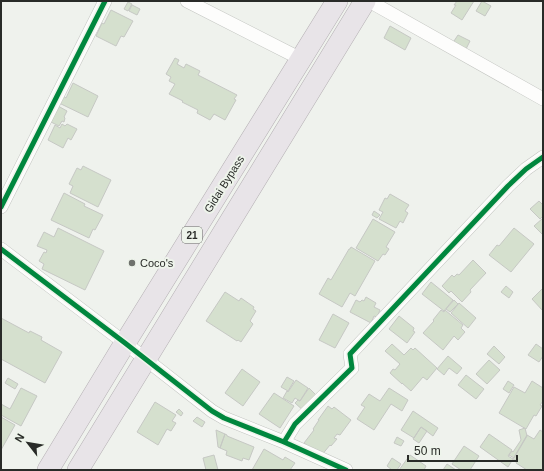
<svg xmlns="http://www.w3.org/2000/svg" width="544" height="471" viewBox="0 0 544 471" font-family="Arial,sans-serif">
<rect width="100%" height="100%" fill="#eff2ed"/>
<path fill="#d5e0ce" stroke="#c6c8c4" d="M457,1H474L462,20L451,13L456,5H454Z
M482,1L491,6L485,16L476,11Z
M128,2L132,4L128,11L124,9Z
M132,5L140,9L137,15L129,11Z
M111,10L133,21L124,37L121,36L116,46L96,36L102,23L104,24Z
M390,26L411,38L405,50L384,38Z
M458,35L470,41L465,51L452,44Z
M175,58L179,60L177,64L184,68L186,64L200,71L198,75L237,95L234,99L236,100L225,120L214,114L210,120L197,113L198,110L182,102L183,101L169,94L175,84L169,81L171,77L166,74Z
M73,83L98,96L88,117L59,103L63,96L66,98Z
M58,106L67,111L64,117L65,118L64,122L62,121L59,126L49,121Z
M62,124L65,126L67,124L77,129L71,140L68,138L63,148L48,140L55,125L60,128Z
M83,166L111,180L98,207L70,193L73,186L69,184L77,168L81,170Z
M64,193L85,204L84,206L103,215L95,230L93,229L89,238L51,220Z
M390,194L409,205L405,211L408,213L403,223L400,221L396,228L379,219L383,212L379,210L385,198L387,199Z
M539,201L543,205V216L540,219L530,209Z
M374,211L380,215L377,218L372,215Z
M543,218V235L534,226Z
M373,219L395,232L386,247L389,249L385,255L383,254L378,261L356,248Z
M58,228L104,251L85,290L42,269L44,264L39,261L44,252L46,253L47,250L37,246L44,232L54,237Z
M514,228L534,244L511,272L489,255L497,245L499,246Z
M351,247L375,261L355,296L350,293L342,307L319,294L328,278L331,280L349,249H350Z
M473,260L486,273L470,290L471,292L462,302L451,291L449,293L442,286L452,275L454,277L457,274L459,275Z
M431,282L453,300L444,311L422,294Z
M506,286L513,292L509,298L501,292Z
M543,288V311L532,299Z
M225,292L239,301L241,298L254,307L253,309L256,311L250,321L253,324L241,342L238,340L237,341L206,321Z
M366,297L376,303L374,307L380,310L377,317L374,316L371,323L350,312L356,300L360,302L362,300L364,301Z
M454,300L458,304L450,312L446,309Z
M459,303L476,318L468,328L451,313Z
M441,310L444,312L445,310L463,325L461,328L465,332L458,340L454,336L443,350L423,333L434,321L433,320Z
M333,314L349,323L335,348L319,340Z
M399,316L414,328L413,331L415,332L407,343L389,329Z
M1,318L29,333L30,331L42,337L41,340L62,352L45,383L1,359Z
M392,344L404,355L411,348L413,350L415,348L437,368L427,380L423,377L411,391L402,383V384L390,373L393,369L395,370L400,364L385,351Z
M536,344L543,349V356L539,362L528,355Z
M494,346L505,357L499,364L487,354Z
M448,356L462,368L457,374L449,368L444,375L437,369Z
M489,360L500,370L487,384L476,374Z
M242,369L260,382L243,406L225,393Z
M466,375L484,389L476,399L458,385Z
M287,377L294,381L288,391L281,387Z
M8,378L18,384L15,389L5,383Z
M296,380L308,388L300,401L295,398L292,403L283,398L287,391L288,392Z
M508,381L514,385L509,393L503,389Z
M532,381L543,388V401L540,405L542,406L536,416L534,415L526,429L499,413L514,387L525,393Z
M21,388L37,396L21,426L1,415V404L10,409Z
M309,388L319,398L305,412L295,403L298,400L300,401Z
M389,388L408,400L402,411L391,404L374,430L357,419L365,407L361,405L369,394L380,401Z
M274,393L294,406L280,428L259,414Z
M155,402L176,415L172,421L176,423L171,431L167,429L158,445L137,432Z
M328,406L332,409L334,407L351,420L340,435L337,434L334,438L337,439L331,446L330,445L321,456L304,443L314,430L313,429L319,420H318Z
M179,409L183,413L181,416L176,412Z
M413,411L438,428L433,436L421,427L414,438L401,430Z
M1,417L15,425L1,450Z
M197,417L205,422L202,427L193,421Z
M421,427L427,431L419,443L413,439Z
M525,428L527,436L514,458L509,455L512,451L513,452L521,440L519,430Z
M216,430L225,434L220,448L218,447Z
M540,430L543,432V470H527L516,463L517,461L513,459L527,435L534,439Z
M225,434L227,435V436L254,447L249,460L243,458L242,461L226,455L227,451L220,448Z
M489,434L512,450L508,456L513,459L508,467L480,447Z
M397,437L404,441L401,446L394,443Z
M464,446L479,456L470,470H461L452,464Z
M264,449L283,460L285,457L295,463L290,470H252Z
M214,455L218,470H206L203,458Z
M410,455L426,466L424,470H399Z
M392,458L401,464L397,470H392L387,466Z
M447,464L456,470H443Z"/>
<g fill="none" stroke-linecap="round" stroke-linejoin="round">
<defs>
<path id="minor" d="M187,1L301,59
M369,1L543,99
M1,207L105,1
M1,249L125,343L212,411L224,418L284,442L346,470
M284,442L295,424L352,368L350,354L508,186L526,169L543,157"/>
<path id="trunk" d="M48,470L125,343L337,1
M78,470L365,1"/>
</defs>
<use href="#minor" stroke="#c2c4c0" stroke-width="14"/>
<use href="#trunk" stroke="#b4afb3" stroke-width="22"/>
<use href="#minor" stroke="#fdfdfc" stroke-width="13"/>
<use href="#trunk" stroke="#e8e4e8" stroke-width="21"/>
<defs>
<path id="cycleway" d="M1,207L105,1
M1,249L125,343L212,411L224,418L284,442L346,470
M284,442L295,424L352,368L350,354L508,186L526,169L543,157"/>
</defs>
<use href="#cycleway" stroke="#eef4eb" stroke-width="8"/>
<use href="#cycleway" stroke="#00873e" stroke-width="5"/>
</g>
<circle fill="#6e716d" stroke="#eef4eb" stroke-width="1.5" cx="132" cy="263" r="4"/>
<g text-anchor="middle" dominant-baseline="central" stroke-width="4" stroke-linejoin="round" paint-order="stroke">
<rect fill="#eef4eb" stroke="#646762" stroke-width="1" x="182" y="227" width="20" height="16" rx="3"/>
<g font-size="10" font-weight="bold" fill="#292b28">
<text x="192" y="235">21</text>
</g>
<g font-size="11" fill="#292b28" stroke="#eef4eb">
<text transform="translate(224 184) rotate(-58)">Gidai Bypass</text>
</g>
<g font-size="11" fill="#292b28" stroke="#eef4eb" text-anchor="start">
<text x="140" y="263">Coco's</text>
</g>
</g>
<rect width="544" height="471" fill="none" stroke="#292b28" stroke-width="4"/>
<g transform="translate(28 443) rotate(301)" stroke="#eef4eb" stroke-width="3" paint-order="stroke">
<path d="M0-3L7 15L0 10L-7 15Z" fill="#292b28"/>
<text y="-6" font-size="11" font-weight="bold" text-anchor="middle" fill="#292b28">N</text>
</g>
<path d="M408 455v6h109v-6" fill="none" stroke="#292b28" stroke-width="2"/>
<text x="414" y="455" font-size="12" fill="#292b28" stroke="#eef4eb" stroke-width="3" paint-order="stroke">50 m</text>
</svg>
